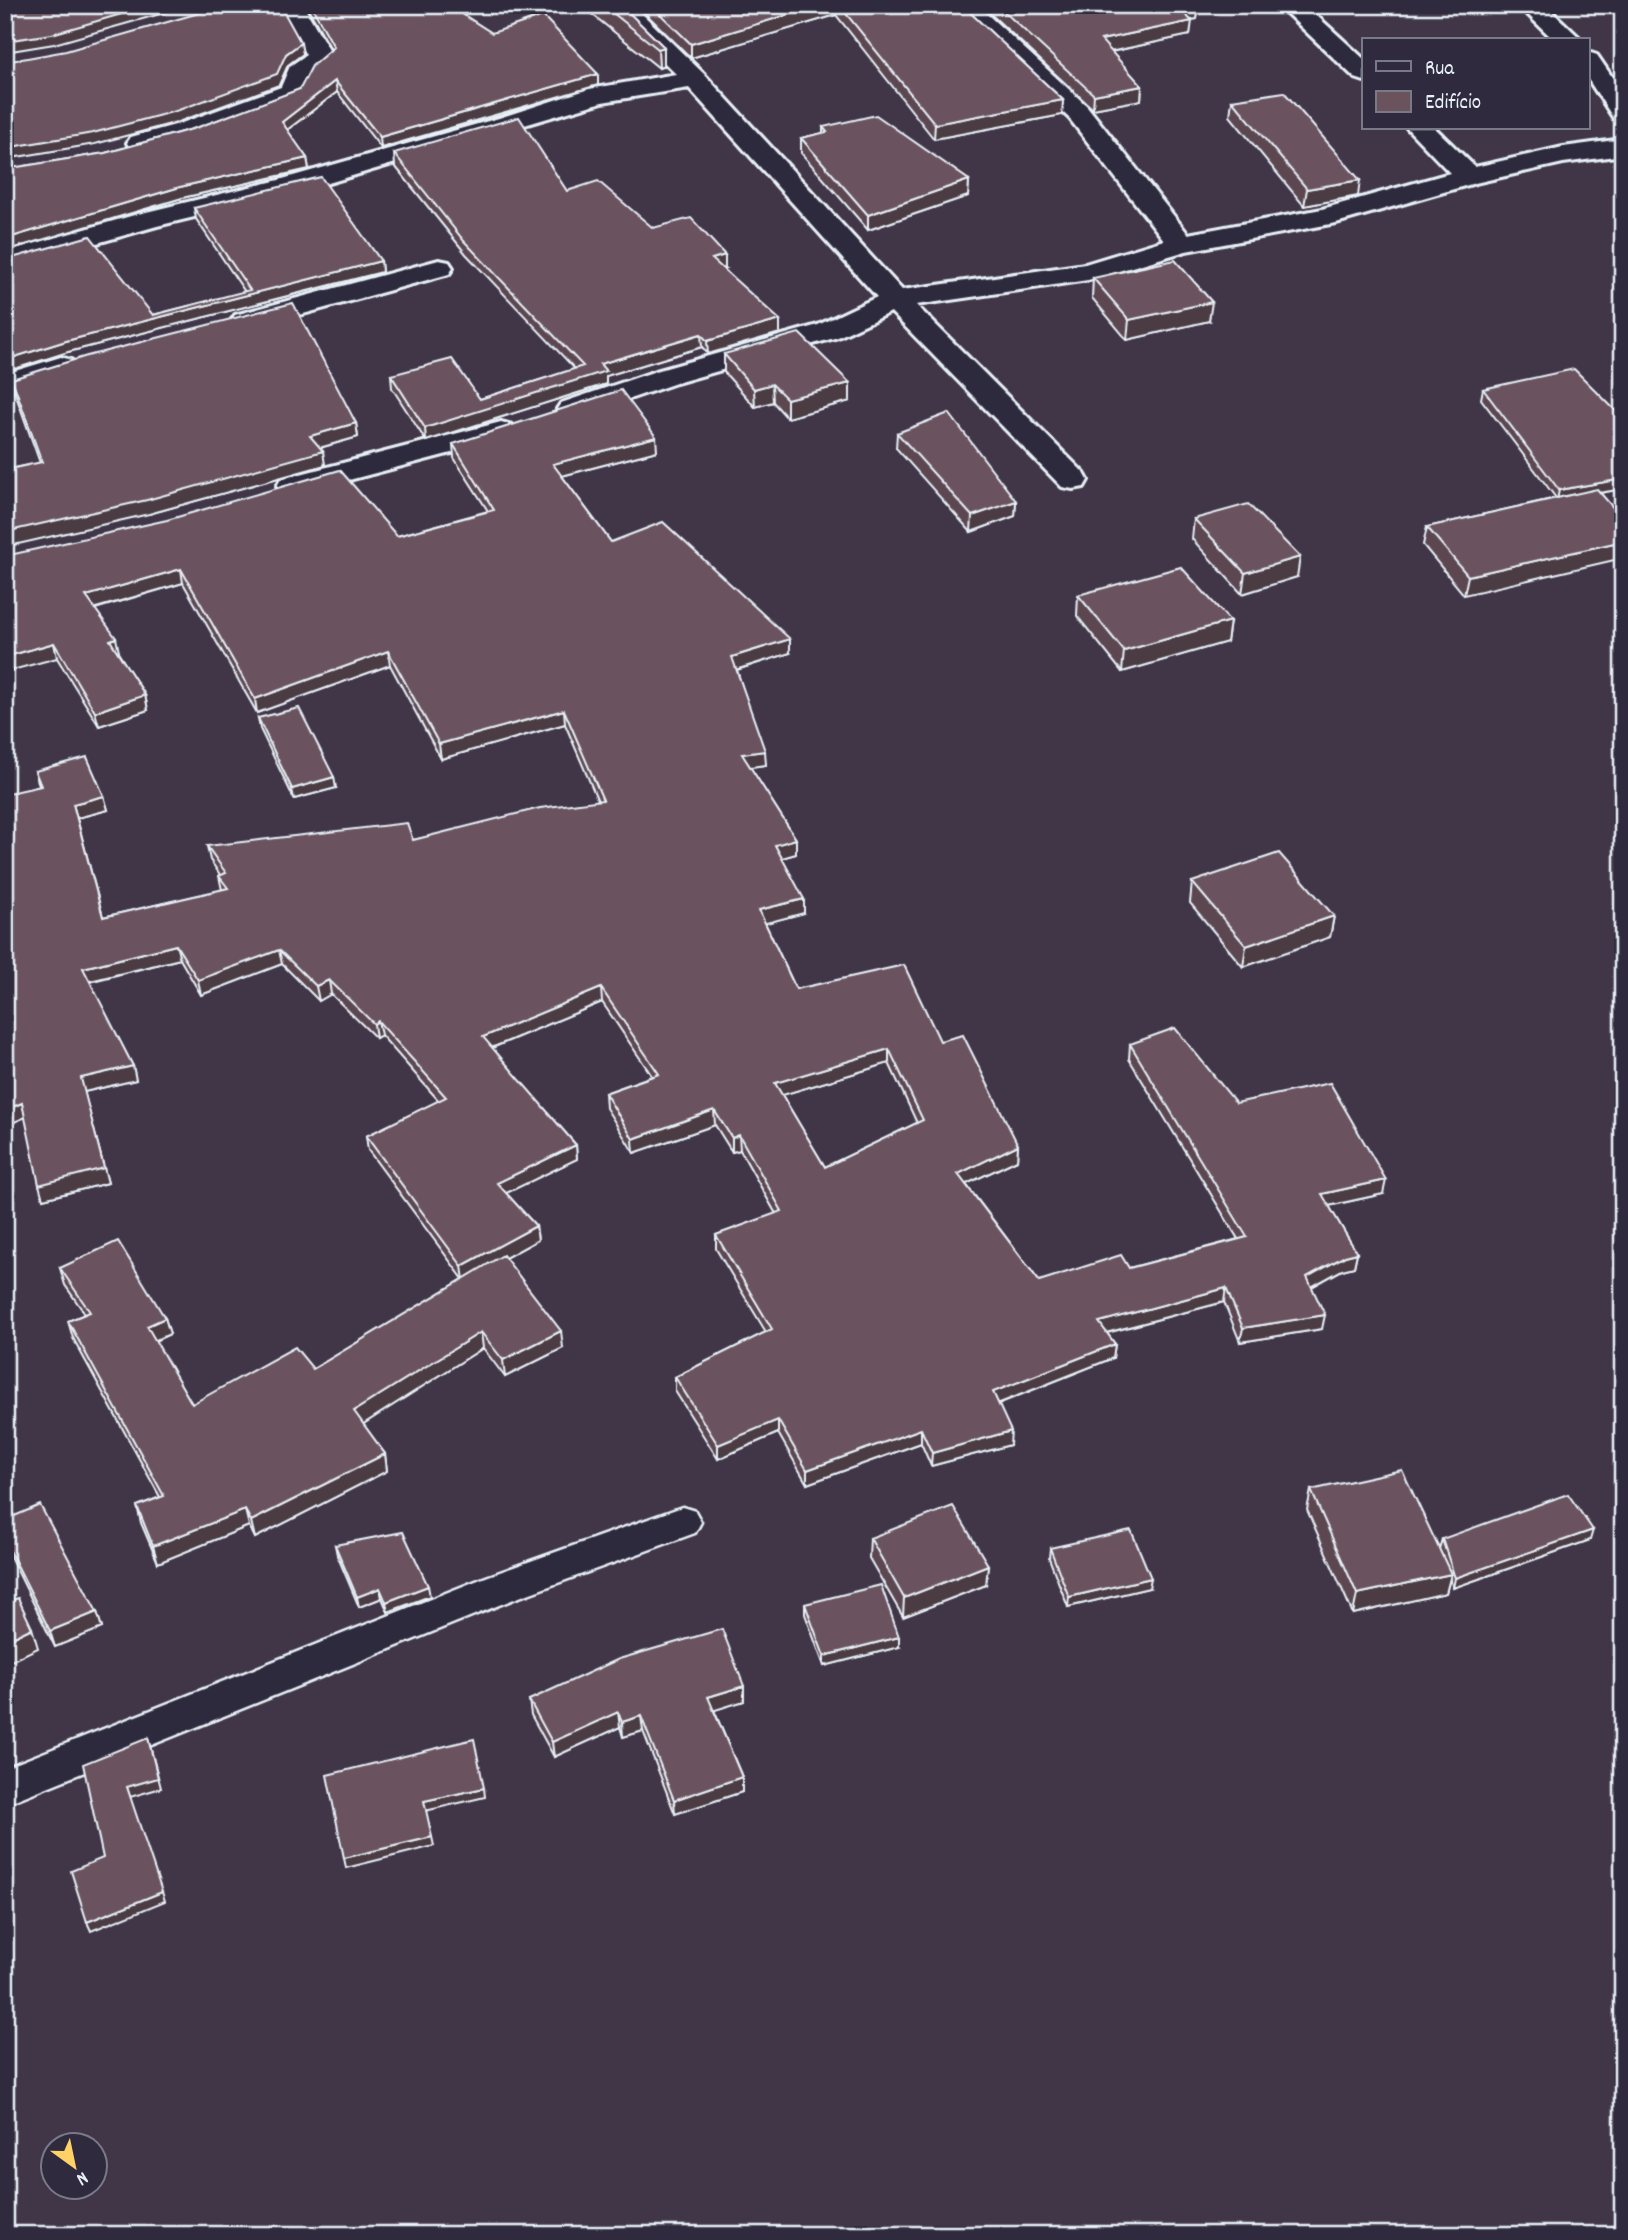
<svg xmlns="http://www.w3.org/2000/svg" width="1628" height="2240" viewBox="0 0 1628 2240" font-family="Dekko,sans-serif">
<rect width="100%" height="100%" fill="#413647"/>
<filter id="ink" filterUnits="userSpaceOnUse"><feTurbulence type="fractalNoise" baseFrequency=".0143" numOctaves="2"/><feDisplacementMap in="SourceGraphic" scale="14" xChannelSelector="R" yChannelSelector="G"/><feConvolveMatrix kernelMatrix="1 2 1 2 8 2 1 2 1" color-interpolation-filters="sRGB"/></filter>
<g filter="url(#ink)">
<g fill="none" stroke-linecap="round" stroke-linejoin="round">
<defs>
<path id="service" d="M682,1507L695,1511L701,1522L695,1533L514,1599L5,1804V1768L486,1577Z"/>
<path id="minor" d="M278,5H303L333,57L311,75L301,97L197,136L140,151L131,149L127,143L131,137L179,124L281,87L290,66L306,55Z
M606,5H633L704,74L902,290L1085,264L1164,240L1069,118L950,5H977L1087,106L1188,234L1322,209L1450,173L1407,128H1435L1475,167L1563,147L1623,139V155L1563,163L1475,183L1336,223L1186,251L1088,280L916,305L1084,473L1088,480L1084,487L1073,489L1062,487L891,312L838,337L676,383L583,415L572,418L561,415L557,409L561,403L656,371L818,325L877,297L689,88L602,102L298,192L157,226L5,269V252L138,214L279,180L499,118L589,89L676,74Z
M1278,5H1305L1364,59V81L1355,78Z
M1518,5H1545L1582,40H1554Z
M1588,52L1597,55L1623,93V121L1614,119L1588,79Z
M439,260L449,262L453,268L449,274L245,330L235,327L231,321L235,315Z
M61,357L71,360L76,366L71,372L5,393V374Z
M501,422L512,425L516,431L512,437L292,495L281,493L277,486L281,479Z"/>
</defs>
<use href="#service" stroke="#e8f1f8" stroke-width="5"/>
<use href="#minor" stroke="#e8f1f8" stroke-width="6"/>
<use href="#service" fill="#2f2a3d" fill-rule="evenodd"/>
<use href="#minor" fill="#2f2a3d" fill-rule="evenodd"/>
</g>
<path fill="#5c4751" stroke="#e8f1f8" stroke-width="2" fill-rule="evenodd" d="M306,5H448L492,33L598,74V85L381,148L337,92L287,130L307,158L309,169L182,198L5,251V169L105,153L196,128L300,89L331,49Z
M588,5H621L664,47V66L659,68L588,11Z
M637,5H962L1063,100L1062,115L934,139L836,15L691,58Z
M981,5H1199L1197,19L1191,20L1190,35L1111,52L1142,86L1141,100L1093,109Z
M1232,100L1358,196L1304,206L1230,116Z
M823,127L969,180L968,196L868,230L801,153V138L823,133Z
M394,153L567,191L653,228L725,268H723L780,333L708,354L702,347L606,376V384L426,441L392,388L391,375L480,399L575,369L466,254L395,166Z
M194,208L381,261L382,272L68,352L153,315L245,292L196,219Z
M1093,278L1209,321L1127,340L1092,298Z
M724,354L850,383V401L787,418L773,402L755,407L724,372Z
M12,379L356,423L358,437L320,448L325,465L149,514H8L5,507V470L40,463L15,393Z
M1483,389L1623,418V489L1600,493L1464,595L1423,545L1427,527L1556,498L1481,399Z
M897,433L1016,501L1015,516L971,532L896,448Z
M453,444L657,451L562,476L611,542L790,653L737,670L766,765L750,767L796,839V854L781,858L804,913L765,923L796,989L940,1041L1018,1145L1017,1160L966,1184L1039,1281L1129,1268L1238,1239L1129,1059L1130,1044L1236,1103L1383,1194L1329,1206L1357,1253L1354,1267L1342,1270L1312,1287L1322,1329L1240,1342L1224,1302L1107,1333L1115,1344L1113,1358L998,1404L1010,1445L931,1466L921,1443L807,1484L778,1433L718,1459L675,1391V1377L766,1332L716,1249V1235L776,1214L740,1150L732,1152L715,1125L634,1153L606,1108L605,1093L652,1076L602,1002L492,1048L576,1145L577,1159L506,1193L536,1226L538,1240L505,1258L563,1348L505,1377L483,1348L363,1424L385,1454L387,1471L255,1538L249,1526L158,1563L141,1523L137,1506L160,1497L73,1338L68,1321L85,1314L65,1285L60,1268L165,1318L170,1334L155,1341L192,1404L313,1369L463,1279L368,1150L366,1136L439,1101L381,1035L376,1038L331,994L319,1001L282,964L201,995L180,959L89,982L133,1066L136,1080L84,1092L108,1183L43,1199L39,786L35,771L104,796L108,810L77,818L103,917L222,890L219,876H221L210,860L207,846L413,840L598,801L565,724L441,759L390,665L257,713L183,583L95,609L119,652L118,653L145,695L148,710L99,726L57,658L5,556L397,536L488,511L454,458ZM889,1063L917,1123L825,1167L782,1095Z
M1194,519L1297,577L1242,594L1192,539Z
M1078,595L1230,621L1227,642L1122,672L1077,616Z
M258,718L336,788L294,799L260,729Z
M1192,882L1334,916L1330,937L1243,967L1190,903Z
M1311,1490L1439,1549L1442,1539L1590,1540L1453,1588L1450,1579L1446,1593L1353,1614L1307,1510Z
M5,1520L97,1612L102,1628L55,1647L5,1546Z
M870,1538L988,1565L986,1585L903,1617L869,1558Z
M335,1545L430,1596L388,1612L382,1598L359,1607L337,1555Z
M1050,1548L1149,1588L1068,1607L1049,1558Z
M805,1604L899,1647L824,1666L805,1614Z
M744,1686V1701L714,1710L742,1777V1792L675,1814L643,1731L623,1737L620,1727L554,1757L531,1715L529,1700Z"/>
<path fill="#4b3a42" stroke="#e8f1f8" stroke-width="2" d="M153,5H192L54,44L5,52V41Z
M820,5H836V15L691,58V44Z
M1199,5L1197,19L1177,22L1178,8Z
M1192,21L1190,35L1100,54L1101,40Z
M301,43L303,54L288,65L279,85L178,122L95,144L5,159V148L286,54Z
M664,47V66L659,68L658,49Z
M598,74V85L381,148L380,137Z
M335,81L337,92L283,133L282,122Z
M1142,86L1141,100L1093,109L1094,95Z
M1063,100L1062,115L934,139L935,124Z
M307,158L309,169L182,198L5,251V239L180,187Z
M969,180L968,196L868,230V215Z
M1360,180L1358,196L1304,206L1307,189Z
M725,255V268L712,271V259Z
M381,261L382,272L68,352L5,372V360L66,341Z
M1212,302L1209,321L1127,340L1129,320Z
M780,320V333L708,354L707,341Z
M701,334L702,347L606,376V384L426,441L425,428L600,364Z
M850,383V401L787,418V399Z
M772,384L773,402L755,407L754,389Z
M356,423L358,437L312,450L310,436Z
M656,437L657,451L554,478L553,464Z
M323,451L325,465L149,514L5,547V532Z
M1623,479V489L1557,500L1559,490Z
M1016,501L1015,516L971,532L972,516Z
M1623,541V558L1464,595L1468,576Z
M1300,557L1297,577L1242,594L1245,573Z
M181,569L183,583L89,610L86,596Z
M1230,621L1227,642L1122,672L1124,651Z
M116,638L119,652L113,654L110,640Z
M790,639V653L732,671V657Z
M54,643L57,658L5,672V657Z
M388,651L390,665L257,713L255,699Z
M145,695L148,710L99,726L95,712Z
M564,710L565,724L441,759L439,744Z
M765,751L766,765L742,768V754Z
M334,777L336,788L294,799L292,789Z
M104,796L108,810L77,818L73,804Z
M796,839V854L775,860V845Z
M804,899V913L759,925V910Z
M1334,916L1330,937L1243,967L1246,946Z
M176,945L180,959L86,982L83,968Z
M279,950L282,964L201,995L198,980Z
M329,980L331,994L319,1001L316,986Z
M601,988L602,1002L484,1051L483,1037Z
M378,1021L381,1035L376,1038L374,1024Z
M889,1049V1063L776,1097L775,1083Z
M133,1066L136,1080L84,1092L108,1183L43,1199L39,1185L81,1078Z
M22,1103L26,1117L5,1126V1110Z
M714,1110L715,1125L634,1153L633,1139Z
M739,1135L740,1150L732,1152V1138Z
M576,1145L577,1159L498,1197L497,1183Z
M1018,1145L1017,1160L958,1188V1174Z
M1386,1180L1383,1194L1319,1208L1322,1194Z
M536,1226L538,1240L464,1280L462,1266Z
M1357,1253L1354,1267L1342,1270L1304,1291L1307,1277L1345,1256Z
M1226,1288L1224,1302L1098,1335L1099,1322Z
M1325,1315L1322,1329L1240,1342L1243,1328Z
M165,1318L170,1334L151,1342L147,1326Z
M561,1331L563,1348L505,1377L503,1360Z
M481,1332L483,1348L357,1428L354,1411Z
M1115,1344L1113,1358L992,1406L993,1392Z
M778,1420V1433L718,1459V1445Z
M921,1429V1443L807,1484V1470Z
M1011,1431L1010,1445L931,1466L932,1453Z
M385,1454L387,1471L255,1538L251,1521Z
M245,1510L249,1526L158,1563L153,1546Z
M1593,1530L1590,1540L1453,1588L1455,1578Z
M988,1565L986,1585L903,1617L904,1598Z
M1451,1574L1446,1593L1353,1614L1357,1594Z
M1151,1578L1149,1588L1068,1607L1069,1597Z
M428,1586L430,1596L388,1612L386,1602Z
M380,1588L382,1598L359,1607L357,1597Z
M97,1612L102,1628L55,1647L50,1631Z
M32,1628L38,1648L5,1664V1641Z
M899,1637V1647L824,1666V1656Z
M744,1686V1701L709,1712L708,1697Z
M618,1712L620,1727L554,1757L552,1742Z
M641,1716L643,1731L623,1737L622,1722Z
M148,1738L161,1788L130,1797L127,1787Z
M742,1777V1792L675,1814L674,1800Z
M484,1788L485,1797L425,1811L424,1801Z
M432,1837L434,1846L346,1868L344,1858Z
M162,1892L165,1901L91,1931L87,1922Z"/>
<path fill="#6b535e" stroke="#e8f1f8" stroke-width="2" fill-rule="evenodd" d="M5,5H153L52,34L5,41Z
M227,5H280L301,43L286,54L277,74L176,111L93,133L5,148V62L66,51Z
M311,5H448L492,33L543,16L598,74L380,137L335,81L282,122L307,158L180,187L5,239V169L105,153L196,128L300,89L312,66L334,47Z
M603,5H621L664,47L658,49Z
M651,5H820L691,44Z
M839,5H962L1063,100L935,124Z
M997,5H1197L1178,8L1192,21L1101,40L1142,86L1094,95Z
M1284,92L1360,180L1307,189L1232,100Z
M876,115L969,180L868,215L801,138L827,132L823,127Z
M519,117L567,191L598,181L653,228L691,218L725,255L712,259L780,320L707,341L701,334L600,364L606,371L425,428L391,375L452,359L480,399L583,366L464,241L394,153Z
M321,177L381,261L66,341L5,360V260L90,236L153,315L250,290L194,208Z
M1175,260L1212,302L1129,320L1093,278Z
M293,303L356,423L310,436L323,451L147,500L5,532V514H9L5,502V470L42,462L12,379L87,356Z
M799,333L850,383L787,399L772,384L754,389L724,354Z
M1574,369L1623,418V479L1559,490L1483,389Z
M621,390L656,437L553,464L611,542L663,522L790,639L732,657L765,751L742,754L796,839L775,845L804,899L759,910L796,989L904,965L940,1041L963,1035L1018,1145L958,1174L1039,1281L1121,1255L1129,1268L1247,1237L1130,1044L1175,1028L1236,1103L1330,1083L1386,1180L1322,1194L1357,1253L1345,1256L1307,1277L1325,1315L1243,1328L1226,1288L1099,1322L1115,1344L993,1392L1011,1431L932,1453L921,1429L807,1470L778,1420L718,1445L675,1377L772,1329L716,1235L782,1211L739,1135L732,1138L714,1110L633,1139L605,1093L659,1074L601,988L483,1037L576,1145L497,1183L536,1226L462,1266L366,1136L446,1097L378,1021L374,1024L329,980L316,986L279,950L198,980L176,945L83,968L133,1066L81,1078L104,1168L39,1185L22,1103L5,1110V794L41,786L35,771L87,757L104,796L73,804L103,917L228,888L219,876L226,873L207,846L407,823L413,840L540,808L603,800L564,710L439,744L388,651L255,699L181,569L86,596L116,638L110,640L145,695L95,712L54,643L5,657V556L167,520L340,470L397,536L494,510L453,444ZM889,1049L923,1120L825,1167L775,1083Z
M949,413L1016,501L972,516L897,433Z
M1597,489L1623,519V541L1468,576L1427,527Z
M1248,504L1300,557L1245,573L1194,519Z
M1181,567L1230,621L1124,651L1078,595Z
M299,708L334,777L292,789L258,718Z
M1279,853L1334,916L1246,946L1192,882Z
M118,1241L165,1318L147,1326L192,1404L295,1347L313,1369L503,1255L561,1331L503,1360L481,1332L354,1411L385,1454L251,1521L245,1510L153,1546L137,1506L164,1496L68,1321L90,1312L60,1268Z
M1402,1470L1451,1574L1357,1594L1311,1490Z
M1568,1494L1593,1530L1455,1578L1442,1539Z
M40,1505L97,1612L50,1631L5,1541V1520Z
M953,1506L988,1565L904,1598L870,1538Z
M1131,1530L1151,1578L1069,1597L1050,1548Z
M403,1532L428,1586L386,1602L380,1588L357,1597L335,1545Z
M881,1585L899,1637L824,1656L805,1604Z
M18,1598L32,1628L5,1641V1603Z
M722,1629L744,1686L708,1697L742,1777L674,1800L641,1716L622,1722L618,1712L552,1742L529,1700L619,1659Z
M148,1738L158,1778L127,1787L162,1892L87,1922L71,1871L103,1858L83,1764Z
M474,1739L484,1788L424,1801L432,1837L344,1858L327,1775Z"/>
</g>
<rect width="1628" height="2240" fill="none" stroke="#2f2a3d" stroke-width="28"/>
<rect x="14" y="14" width="1600" height="2212" fill="none" stroke="#e8f1f8" stroke-width="2.5" filter="url(#ink)"/>
<rect x="1362" y="38" width="228" height="91" fill="#2f2a3d" stroke="#797a88" stroke-width="2"/>
<rect x="1376" y="61" width="35" height="10" fill="#2f2a3d" stroke="#797a88" stroke-width="2"/>
<text x="1425" y="74" font-size="21" fill="#e8f1f8">Rua</text>
<rect x="1376" y="91" width="35" height="21" fill="#6b535e" stroke="#797a88" stroke-width="2"/>
<text x="1425" y="108" font-size="21" fill="#e8f1f8">Edifício</text>
<g transform="translate(74 2166) rotate(147)"><circle r="33" fill="#2f2a3d" stroke="#797a88" stroke-width="2"/>
<path d="M0-5L12 26L0 18L-12 26Z" fill="#ffd166"/>
<text y="-10" font-size="19" font-weight="bold" text-anchor="middle" fill="#e8f1f8">N</text>
</g>
</svg>
